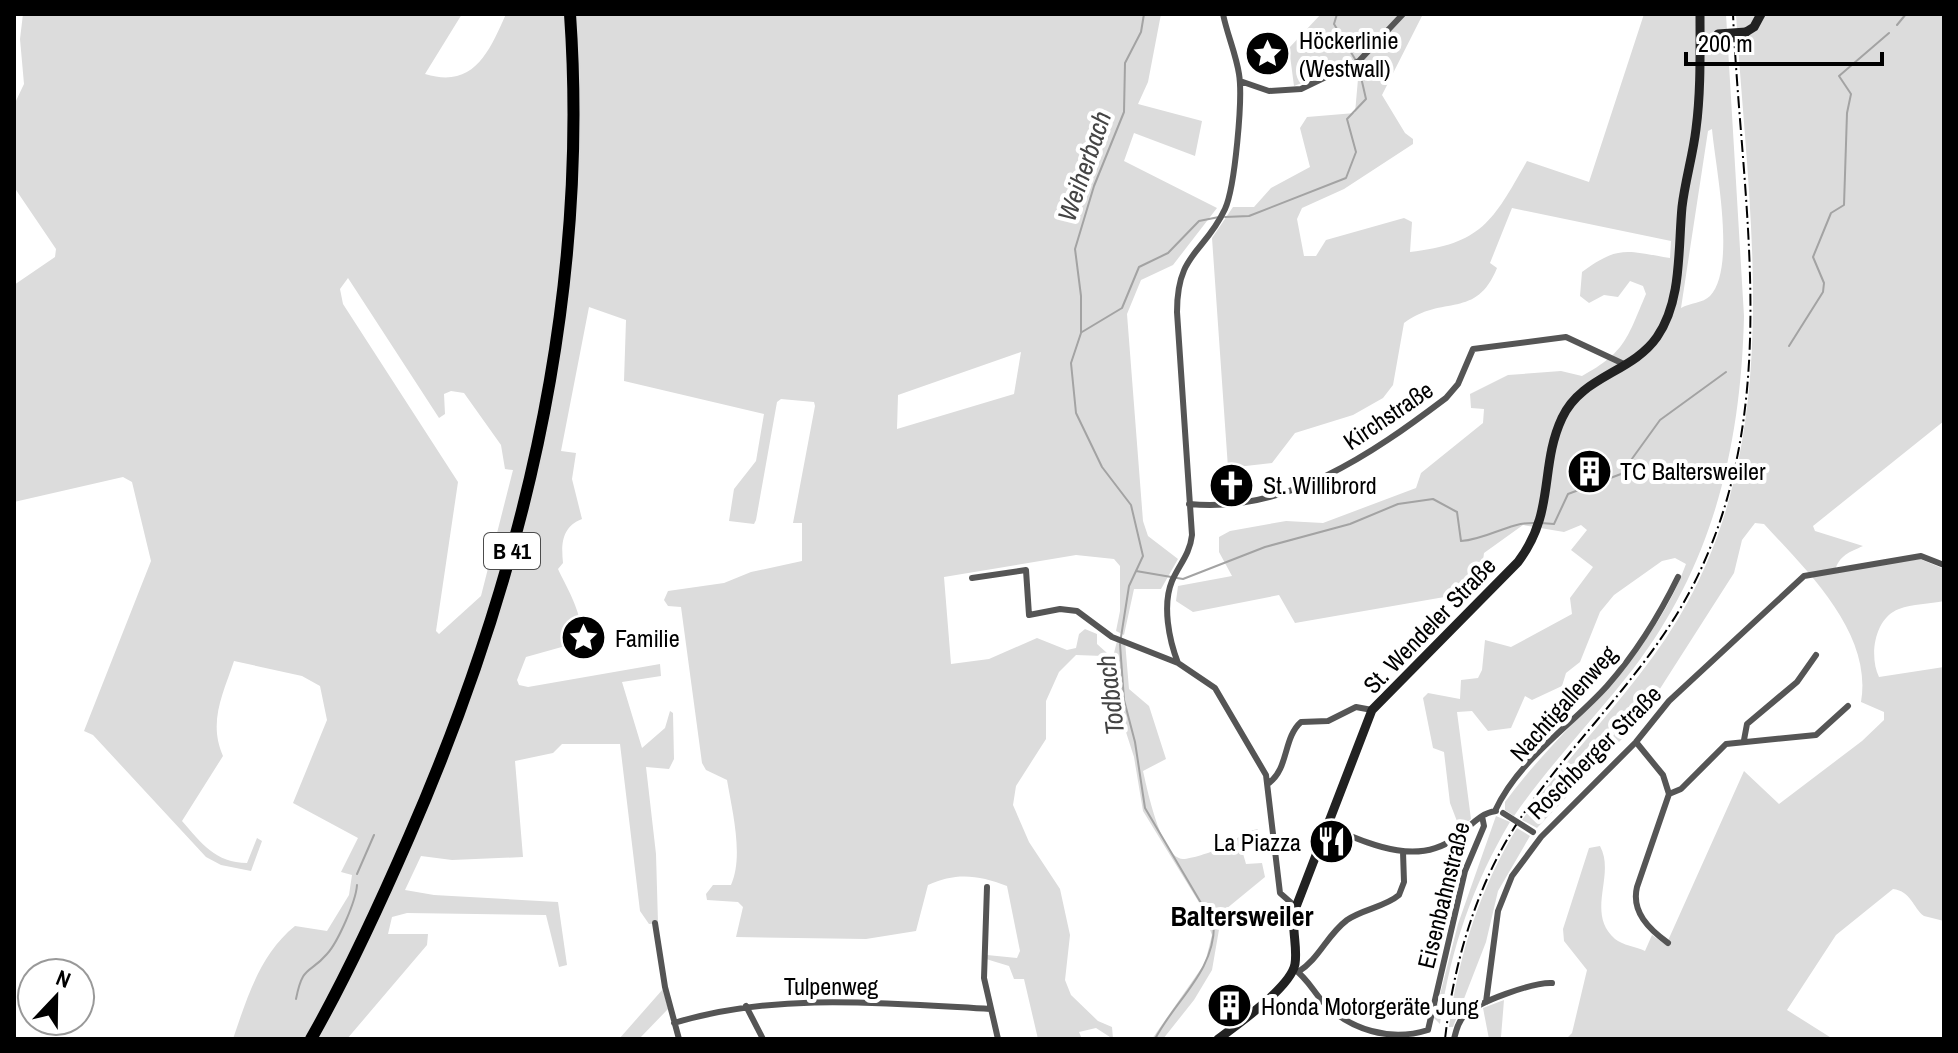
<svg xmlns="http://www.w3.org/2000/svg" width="1958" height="1053" viewBox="0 0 1958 1053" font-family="'Archivo Narrow',sans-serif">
<rect width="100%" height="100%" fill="#fff"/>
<path fill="#dcdcdc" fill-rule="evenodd" d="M23,14H462L425,74C474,89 489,52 506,14H1161L1148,82L1138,104L1202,121L1195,156L1134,133L1124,161L1217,208L1173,265L1141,280L1127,314L1143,521L1148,536L1178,559L1161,589H1134L1124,635L1116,631L1120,611V566L1114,559L1076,555L944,577L951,664L989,659L1037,638L1067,650L1076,648L1079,634L1085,629L1097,634V644L1107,653L1103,656L1076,655L1059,672L1046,701V739L1016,786L1013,805L1029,842L1060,889L1070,935L1065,980L1071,995L1098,1021L1112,1027L1113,1039L1096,1028L1079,1032L1082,1039H1038L1024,979H1014L1009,966L986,959L987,955L1017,958L1020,951L1007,886C979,875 956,872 928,885L916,931L866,939L736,937L743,907L738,902L707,900L706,894L713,885H731C744,856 732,810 727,780L706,770L702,763L681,607L668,606L664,600L668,591L724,583L751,572L802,561V523H793L815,406L814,402L781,399L777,402L756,520L754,524L729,521L734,489L756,461L764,414L624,381L626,320L589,307L561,451L576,453L572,479L582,519C562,527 561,543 563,563L558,569C567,589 590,624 576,643L526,657L517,680L519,685L528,687L660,664L661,676L622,682L642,748L665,728L670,711L673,713L674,759L669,769L646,767L656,854L658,923L649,924L640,911L620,744H562L553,753L515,761L523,857L452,860L421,856L405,890L434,895L558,902L567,965L559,967L546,915L407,913L392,917L388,934H428L427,945L347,1039H233C247,998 260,954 295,926L327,931L349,895L352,875L341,872L358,838L293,803L327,720L320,686L302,676L234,661C223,694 208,722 223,756L182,821C201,843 216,863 247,863L257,838L262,841L251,871L221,865L206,857L93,735L84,731L151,561L132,482L123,477L14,502V285L55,257L56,249L14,187V105L24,84L20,39ZM348,278L439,418L445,414L444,394L451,391L464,393L501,445L505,469L513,470L481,596L439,634L436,631L458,482L343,304L340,289ZM1021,352L1014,394L897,429L898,395Z
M1321,14H1423L1382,95L1405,133L1413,139V144L1344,189L1302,208L1297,219L1304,256H1316L1326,240L1404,218L1412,222L1410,252C1482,244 1493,221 1527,161L1589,182L1644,14H1726L1744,316C1741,446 1713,564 1633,669C1594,719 1550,764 1514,816L1505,810V802C1565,720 1651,662 1686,564L1675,558L1662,561L1614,595L1600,612L1580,662L1566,673L1562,686L1532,700L1525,696L1511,728L1488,731L1472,711L1457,712L1471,819L1460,829L1450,803L1444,752L1433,748L1423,698L1428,693L1460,699L1461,680L1478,678L1482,670L1485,640L1511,647L1572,614L1570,598L1593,567L1571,550L1587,530L1581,525L1564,532L1523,525L1484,553L1479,591L1295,623L1279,595L1193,612L1176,601L1178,586L1232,576L1219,552V537L1230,531L1286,521L1323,523L1416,488L1421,473L1483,423L1484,409L1471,408L1470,394L1508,375L1561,371L1582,376C1626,352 1627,338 1646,294L1643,286L1630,281L1618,297L1604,295L1589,303L1580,296L1582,272C1619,245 1626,251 1670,258L1671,241L1512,208L1490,263L1497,268C1476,320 1443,294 1404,323L1393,385L1383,398L1353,415L1295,433L1272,463L1228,468L1212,238L1233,207H1254L1271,188L1310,167L1300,128L1307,117L1355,113L1358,79L1350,64L1294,86L1289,48ZM1712,129C1715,165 1737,268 1710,296C1703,303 1690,303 1681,308L1708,131Z
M1736,14H1944V421L1813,526L1815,531L1863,546C1850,552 1839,555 1835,571L1920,559L1944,569V601C1930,604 1912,604 1899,609C1874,618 1869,657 1879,677L1944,667V921L1924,916C1913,908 1911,891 1893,889L1836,935L1787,1010L1833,1039H1566L1572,1033L1587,970L1564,941L1563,929L1589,848L1600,846C1616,875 1585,913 1615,939C1622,945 1637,947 1645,951L1652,935L1666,945L1744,771L1779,804L1862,741L1884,720V712L1861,702C1873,633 1807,571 1764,524L1755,523L1742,540L1734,573L1640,720L1537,828L1522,820C1571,751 1634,692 1678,619C1788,436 1748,216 1736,14Z
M1117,641H1125L1129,689L1149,706L1166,759L1143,771C1147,788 1161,858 1183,859C1191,859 1211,852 1219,849C1233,843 1243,831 1258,829L1242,850L1246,864L1262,863L1265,877L1226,909L1221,918L1212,970L1194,1000L1163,1039H1152L1205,963L1212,935L1200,904L1143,811L1134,757L1115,698L1116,664L1113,657Z
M1496,816L1510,822C1473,884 1449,953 1440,1024L1434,1018L1458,924Z
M1517,828L1530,836L1498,891L1486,942L1453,1027H1449C1458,957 1480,888 1517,828Z
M663,989L668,1009L639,1039H619Z
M1504,1000L1501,1037L1507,1039H1489L1483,1008Z"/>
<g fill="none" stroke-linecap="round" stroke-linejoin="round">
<path stroke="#a3a3a3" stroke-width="2" d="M1337,14L1334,24L1355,59
M1897,25L1906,14
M1225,217L1249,216L1346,178L1356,152L1347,119L1366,99L1358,64
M1082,332L1122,308L1139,267L1168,253L1199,221L1219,217
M1789,346L1823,292L1824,283L1813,257L1831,213L1844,205L1847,113L1851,94L1839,76L1889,33
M1541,523L1554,524L1568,494L1621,474L1660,420L1726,372
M1136,571L1183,579L1265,547L1350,524L1398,504L1433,499L1457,512L1461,541C1489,539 1508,522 1535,523
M1121,637L1129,586L1143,556L1131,505L1102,467L1076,413L1071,363L1081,333V296L1075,249L1094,186L1124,112L1125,63L1141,32L1144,14
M1120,644L1124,700L1135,742L1145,808L1214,925C1214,972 1176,999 1155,1039
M357,874L374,835
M296,999C303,964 309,975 327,954C338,942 356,901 357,885"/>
<defs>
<path id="highway" d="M311,1039C348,974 379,906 409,837C522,578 590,298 570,14"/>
</defs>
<use href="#highway" stroke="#dbdbdb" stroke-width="15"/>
<path stroke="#555" stroke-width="6" d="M1223,14C1227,34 1236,54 1239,74C1243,98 1235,187 1225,209C1204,254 1177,252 1177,312L1192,535C1190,554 1179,565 1172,581C1162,605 1169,640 1178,663L1215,688L1266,775L1280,893L1296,907
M1240,81L1269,91L1301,89L1359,61L1403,14
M1189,504C1286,514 1372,454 1446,398L1458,384L1473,349L1566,337L1626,365
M972,578L1026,570L1029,615L1060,609L1077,611L1112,637L1178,663
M1744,740L1747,724L1797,682L1816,655
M1636,742L1663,775L1669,794L1637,887C1631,912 1649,929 1668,943
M1269,783C1289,768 1283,738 1301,722L1328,721L1356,707L1372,710
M1669,794L1681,789L1726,744L1816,735L1848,706
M1495,811C1518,760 1571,726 1607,686C1636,653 1659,616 1678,577
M1329,827C1368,843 1416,867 1455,838C1468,829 1479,813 1496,811
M987,887L984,978L998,1039
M655,923L665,987L679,1039
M1294,969C1307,978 1313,991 1323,1002C1350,1030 1390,1042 1428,1030L1465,871L1484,826L1482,816
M1298,972C1319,959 1327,935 1347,920C1363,909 1385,907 1399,895L1404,882L1403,852
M1486,1002L1498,911L1512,876L1541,837L1636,742L1669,701L1804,576L1921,556L1944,565
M746,1006L763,1039
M674,1023C776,992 885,1003 990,1009
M1454,1039C1456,1031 1458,1022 1464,1016C1476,1002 1534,982 1552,983"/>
<path stroke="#222" stroke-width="9" d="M1746,32L1754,27L1761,14
M1218,1039C1237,1025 1291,987 1295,964C1298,945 1290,927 1296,907L1372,710L1518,562C1556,512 1539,467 1562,418C1581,376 1632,373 1657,337C1682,301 1678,249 1682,207C1685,181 1693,155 1696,129C1701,91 1700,53 1700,14"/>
<use href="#highway" stroke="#000" stroke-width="12"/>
<path stroke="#000" stroke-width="2" stroke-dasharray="12 4 2 4" stroke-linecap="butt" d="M1445,1039C1454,960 1478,879 1524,813C1582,729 1658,663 1701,569C1782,394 1741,199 1733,14"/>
<path stroke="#555" stroke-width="6" d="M1503,813L1533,832"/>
<path stroke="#222" stroke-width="9" d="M1718,34L1746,32"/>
</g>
<defs>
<symbol id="sight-disc" viewBox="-11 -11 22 22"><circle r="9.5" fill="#000" stroke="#fff"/><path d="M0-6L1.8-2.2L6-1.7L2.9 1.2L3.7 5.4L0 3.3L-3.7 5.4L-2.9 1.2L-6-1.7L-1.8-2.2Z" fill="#fff"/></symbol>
<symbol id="building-disc" viewBox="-11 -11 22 22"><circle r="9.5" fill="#000" stroke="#fff"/><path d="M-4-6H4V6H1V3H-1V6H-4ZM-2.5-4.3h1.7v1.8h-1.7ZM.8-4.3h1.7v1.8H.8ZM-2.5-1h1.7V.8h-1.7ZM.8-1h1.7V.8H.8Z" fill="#fff"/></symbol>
<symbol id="church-disc" viewBox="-11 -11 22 22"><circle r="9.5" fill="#000" stroke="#fff"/><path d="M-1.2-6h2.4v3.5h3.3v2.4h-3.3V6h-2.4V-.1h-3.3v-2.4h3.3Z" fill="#fff"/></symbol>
<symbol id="restaurant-disc" viewBox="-11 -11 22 22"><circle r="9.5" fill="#000" stroke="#fff"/><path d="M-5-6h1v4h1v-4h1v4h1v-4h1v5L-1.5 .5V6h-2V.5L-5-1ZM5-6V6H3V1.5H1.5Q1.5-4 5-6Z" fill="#fff"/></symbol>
</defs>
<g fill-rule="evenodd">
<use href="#sight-disc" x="1242" y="28" width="51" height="51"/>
<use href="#building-disc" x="1564" y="446" width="51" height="51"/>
<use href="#church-disc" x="1206" y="460" width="51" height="51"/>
<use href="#sight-disc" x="558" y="612" width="51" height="51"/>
<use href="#restaurant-disc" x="1306" y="816" width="51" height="51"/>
<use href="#building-disc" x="1204" y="980" width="51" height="51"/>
</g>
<g text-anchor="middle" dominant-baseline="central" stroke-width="8" stroke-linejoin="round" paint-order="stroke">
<rect fill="#fff" stroke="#4c4c4c" stroke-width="2" x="484" y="533" width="56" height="36" rx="6"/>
<g font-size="22" font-weight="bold" fill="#000">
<text x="512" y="551">B 41</text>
</g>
<g font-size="24" fill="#000" stroke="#fff" text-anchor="start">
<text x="1299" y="40">Höckerlinie<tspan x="1299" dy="28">(Westwall)</tspan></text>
<text x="1620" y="471">TC Baltersweiler</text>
<text x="1263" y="485">St. Willibrord</text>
<text x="615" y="638">Familie</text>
<text x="1301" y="842" text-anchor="end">La Piazza</text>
<text x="1261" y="1006">Honda Motorgeräte Jung</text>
</g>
<g font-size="24" fill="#000" stroke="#fff">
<text transform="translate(1388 415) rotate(-34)">Kirchstraße</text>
<text transform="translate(1429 625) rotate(-46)">St. Wendeler Straße</text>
<text transform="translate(1563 703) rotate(-48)">Nachtigallenweg</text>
<text transform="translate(1594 752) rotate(-45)">Roschberger Straße</text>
<text transform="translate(1443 895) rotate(-76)">Eisenbahnstraße</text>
<text x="831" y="986">Tulpenweg</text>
</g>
<g font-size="26" font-style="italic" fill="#444" stroke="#fff">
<text transform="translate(1084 166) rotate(-71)">Weiherbach</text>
<text transform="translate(1110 695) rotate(-97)">Todbach</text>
</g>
<g font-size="28" font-weight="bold" fill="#000" stroke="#fff">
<text x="1242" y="916">Baltersweiler</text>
</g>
</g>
<rect width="1958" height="1053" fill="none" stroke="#000000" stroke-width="32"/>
<g transform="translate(56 997) rotate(22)"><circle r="38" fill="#ffffff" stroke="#999999" stroke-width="2"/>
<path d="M0-6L14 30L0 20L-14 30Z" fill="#000000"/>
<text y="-12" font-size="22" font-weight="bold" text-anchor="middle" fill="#000000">N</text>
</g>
<path d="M1686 52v12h196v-12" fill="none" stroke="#000000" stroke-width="4"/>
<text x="1698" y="52" font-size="24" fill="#000000" stroke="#ffffff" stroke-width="6" paint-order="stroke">200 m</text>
</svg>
